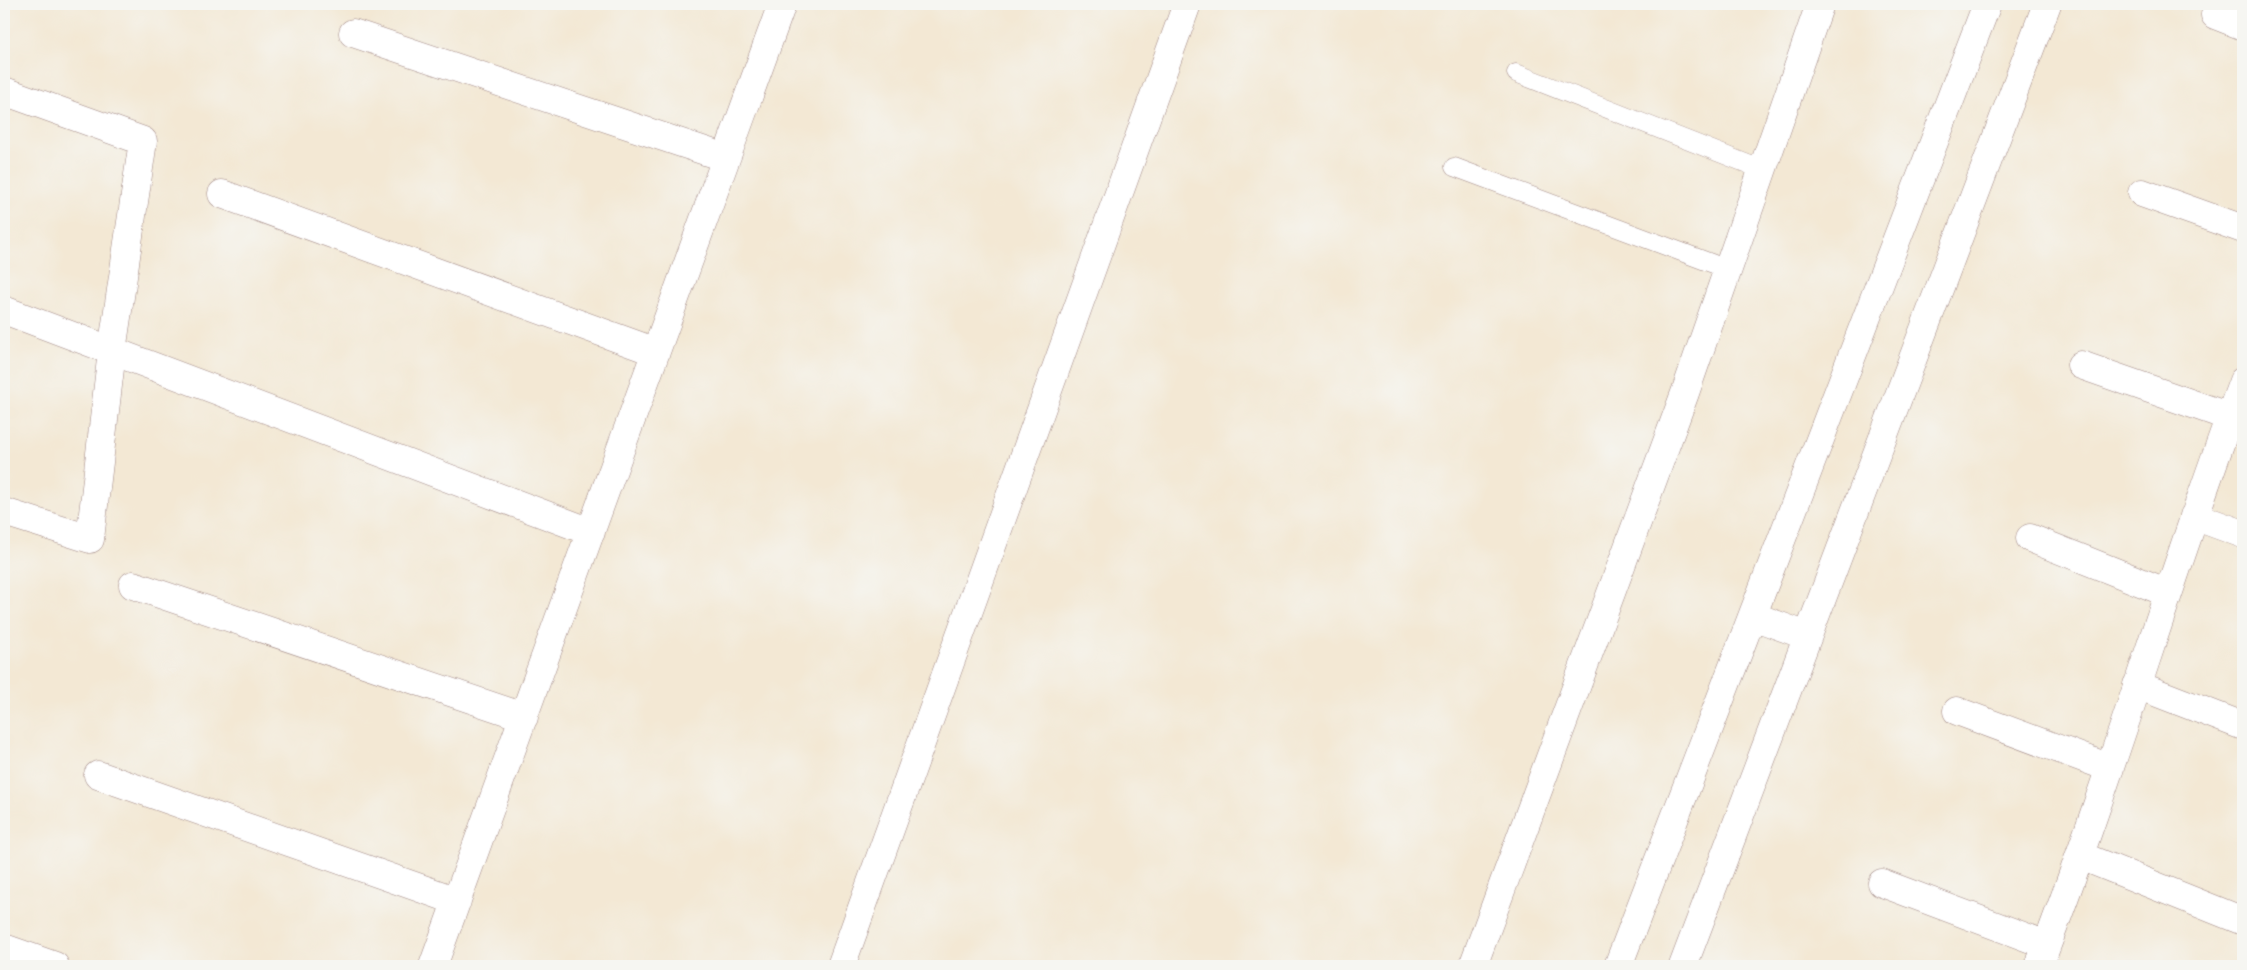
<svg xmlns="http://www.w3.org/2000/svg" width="2247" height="970" viewBox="0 0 2247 970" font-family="'Sorts Mill Goudy',serif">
<rect width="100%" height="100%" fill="#f6f6f2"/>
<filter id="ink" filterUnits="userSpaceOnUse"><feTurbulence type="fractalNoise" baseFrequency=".02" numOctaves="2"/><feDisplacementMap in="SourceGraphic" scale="10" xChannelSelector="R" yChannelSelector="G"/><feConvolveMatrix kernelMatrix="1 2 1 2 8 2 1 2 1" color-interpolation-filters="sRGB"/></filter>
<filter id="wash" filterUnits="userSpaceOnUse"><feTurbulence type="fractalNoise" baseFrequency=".0096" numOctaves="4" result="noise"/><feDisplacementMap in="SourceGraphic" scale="20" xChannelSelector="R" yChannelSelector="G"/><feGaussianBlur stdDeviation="1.12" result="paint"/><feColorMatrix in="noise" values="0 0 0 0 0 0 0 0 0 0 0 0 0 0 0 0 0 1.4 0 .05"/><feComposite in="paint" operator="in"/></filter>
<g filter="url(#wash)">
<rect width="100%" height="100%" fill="#f3e8d4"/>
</g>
<g filter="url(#ink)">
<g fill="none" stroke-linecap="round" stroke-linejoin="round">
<defs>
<path id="lane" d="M1516,73L1763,170
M1454,167L1727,269"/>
<path id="street" d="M2215,15L2243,26
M353,33L726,158
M4,91L143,141L112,351L90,539L4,512
M2142,193L2243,229
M222,194L656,352
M4,310L591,532
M2081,365L2230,417
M2194,516L2243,534
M2030,538L2168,593
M133,585L524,717
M1753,616L1807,636
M2137,685L2243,726
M1957,711L2110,768
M98,775L457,901
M2081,856L2243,921
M1882,883L2047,945
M4,948L55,966
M433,966L782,4
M841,966L1187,4
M1473,966L1685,393L1820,4
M1618,966L1987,4
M1683,966L2047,4
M2039,966C2113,773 2170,575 2243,381"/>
</defs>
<use href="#lane" stroke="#9e8480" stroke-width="19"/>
<use href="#street" stroke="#9e8480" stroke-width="29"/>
<use href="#lane" stroke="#fff" stroke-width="18"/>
<use href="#street" stroke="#fff" stroke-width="28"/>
</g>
</g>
<rect width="2247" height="970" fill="none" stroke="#f6f6f2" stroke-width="20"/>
</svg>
